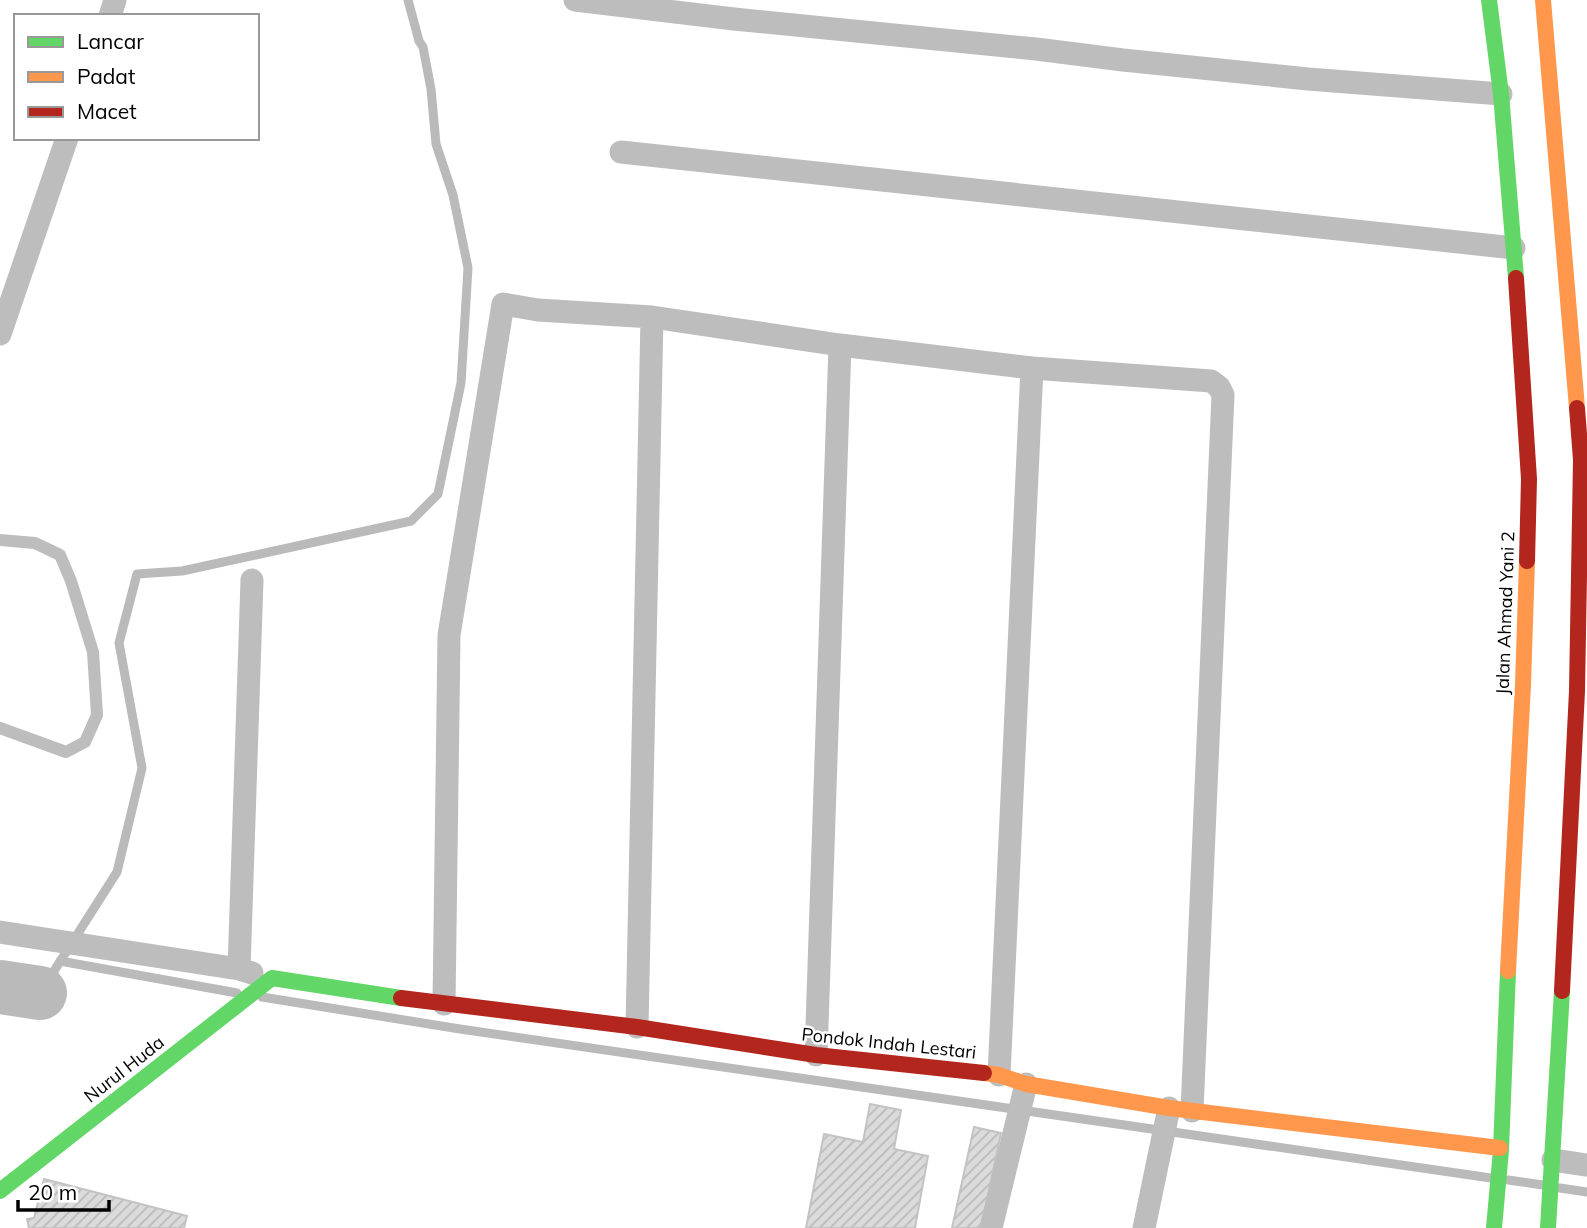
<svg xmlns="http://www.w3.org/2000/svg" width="1587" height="1228" viewBox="0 0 1587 1228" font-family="Mulish,sans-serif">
<defs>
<pattern id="building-hatch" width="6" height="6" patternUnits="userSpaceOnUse" patternTransform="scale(1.75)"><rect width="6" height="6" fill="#dbdbdb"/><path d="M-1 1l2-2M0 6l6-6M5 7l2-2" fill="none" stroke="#bababa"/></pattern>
</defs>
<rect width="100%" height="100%" fill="#fff"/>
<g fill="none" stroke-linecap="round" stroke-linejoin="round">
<path stroke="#bababa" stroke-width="9" d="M60,961L237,993
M40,993L117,872L142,768L119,643L137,574L182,571L411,521L438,494L461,383L468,268L453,195L436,144L431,89L423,47L419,41L408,0
M262,997L460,1029L1491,1178
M1508,1180L1543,1185
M1560,1188L1587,1192"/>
<path stroke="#bababa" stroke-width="54" d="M0,987L40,993"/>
</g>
<path fill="url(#building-hatch)" stroke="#c3c3c3" stroke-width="2" d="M870,1104L901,1110L894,1149L928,1156L915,1228H806L824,1134L863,1142Z
M974,1127L1001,1133L981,1228H952Z
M44,1179L187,1216L184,1228H29L27,1219L34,1218Z"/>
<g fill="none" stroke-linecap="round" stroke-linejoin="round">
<path stroke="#bdbdbd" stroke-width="12" d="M0,540L35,543L60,555L71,581L93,652L97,715L85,742L66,752L0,728"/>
<path stroke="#bdbdbd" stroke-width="23" d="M575,0L734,19L1036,49L1123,60L1308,79L1501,94
M110,16L115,0
M621,152L1514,248
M0,334L67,138
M0,932L239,969L252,973
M239,969L252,580
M444,1004L449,635L503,304L538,310L652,317L840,345L1032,368L1211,381L1219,387L1223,395L1192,1111
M637,1027L652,317
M816,1055L840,345
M999,1075L1032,368
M1553,1160L1587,1165
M991,1228L1026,1084
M1144,1228L1169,1108"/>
<path stroke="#63d668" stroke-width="16" d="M1489,0L1501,94L1516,278
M0,1191L272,978L401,998
M1494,1228L1501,1150L1508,971
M1548,1228L1562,991"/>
<path stroke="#ff974d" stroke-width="16" d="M1543,0L1577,408
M1508,971L1523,685L1527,561
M984,1073L999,1075L1026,1084L1169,1108L1500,1148"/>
<path stroke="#b3261e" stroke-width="16" d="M1516,278L1529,479L1527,561
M1562,991L1577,691L1581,460L1577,408
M401,998L637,1027L816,1055L984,1073"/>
</g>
<g text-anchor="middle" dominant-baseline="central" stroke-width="5" stroke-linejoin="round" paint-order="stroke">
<g font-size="18" fill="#000" stroke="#fff">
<text transform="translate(1505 613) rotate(-88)">Jalan Ahmad Yani 2</text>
<text transform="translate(889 1043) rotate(6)">Pondok Indah Lestari</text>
<text transform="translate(124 1069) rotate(-38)">Nurul Huda</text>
</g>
</g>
<rect x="14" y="14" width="245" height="126" fill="#ffffff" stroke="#999999" stroke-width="2"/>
<rect x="28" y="37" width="35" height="10" fill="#63d668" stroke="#999999" stroke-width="2"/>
<text x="77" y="49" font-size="21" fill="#000000">Lancar</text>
<rect x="28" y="72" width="35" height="10" fill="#ff974d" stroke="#999999" stroke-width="2"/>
<text x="77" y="84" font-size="21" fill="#000000">Padat</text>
<rect x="28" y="107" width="35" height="10" fill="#b3261e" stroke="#999999" stroke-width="2"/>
<text x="77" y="119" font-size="21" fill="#000000">Macet</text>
<path d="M18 1200v10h91v-10" fill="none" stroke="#000000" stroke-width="3.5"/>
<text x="28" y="1200" font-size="21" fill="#000000" stroke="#ffffff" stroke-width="5" paint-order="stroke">20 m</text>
</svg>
